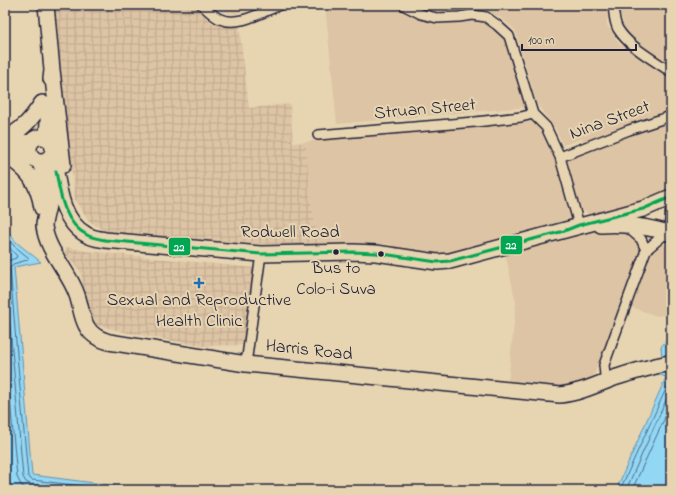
<svg xmlns="http://www.w3.org/2000/svg" width="676" height="495" viewBox="0 0 676 495" font-family="'Indie Flower',sans-serif">
<defs>
<pattern id="industrial-grid" width="8" height="8" patternUnits="userSpaceOnUse"><rect width="8" height="8" fill="#ddc4a4"/><path d="M0 4h8M4 0v8" fill="none" stroke="#bda88e"/></pattern>
</defs>
<rect width="100%" height="100%" fill="#e7d5b2"/>
<filter id="ink" filterUnits="userSpaceOnUse"><feTurbulence type="fractalNoise" baseFrequency=".025" numOctaves="2"/><feDisplacementMap in="SourceGraphic" scale="8" xChannelSelector="R" yChannelSelector="G"/><feConvolveMatrix kernelMatrix="1 2 1 2 8 2 1 2 1" color-interpolation-filters="sRGB"/></filter>
<g filter="url(#ink)">
<path fill="#ddc4a4" d="M213,5H255L235,14L219,11Z
M325,5H398L404,13L437,24L472,19L484,22L505,39L527,107L337,124Z
M418,5H607V25L620,45L634,49L671,77V110L626,125L629,130L585,147L582,139L563,145L556,130L537,104L515,30L500,17L482,10H434Z
M618,5H671V66L648,55L627,37Z
M530,114L541,127L555,155L573,223L438,259L411,255L388,244H318L310,192L306,142L358,132Z
M671,119V191L669,196L589,214L580,208L566,156Z
M615,224L659,244L671,247V306L665,315L657,316L622,304L594,375L586,381L562,388L508,383L516,303L505,253Z"/>
<path fill="url(#industrial-grid)" d="M53,5H193L213,24H239L249,108L290,104L293,143L306,142L310,192L318,244H264L110,234L89,221L75,200Z
M66,247L86,251L256,268L246,345L202,346L128,333L92,324L80,271L65,253Z"/>
<path fill="#92d7f4" stroke="#658faa" d="M5,227L16,242L41,262L14,267L32,475L149,490H5Z
M671,334V490H616L666,377L657,374L655,359L662,357L661,347Z"/>
<g fill="none" stroke-linecap="round" stroke-linejoin="round">
<path stroke="#4f6a85" stroke-width="1" d="M5,234L13,245L29,258L27,260L13,264L10,268L17,354L28,477L32,480L116,490
M5,243L17,256L16,258L8,261L5,268L23,477L26,482L30,484L76,490
M5,344L17,477L21,485L28,490
M620,490L670,380L669,375L665,373
M626,490L671,389
M632,490L671,404"/>
<defs>
<path id="minor" d="M202,5C208,10 213,16 220,19C239,27 262,12 280,5
M404,5L407,7L421,14L437,18L459,17L472,15L486,17L497,25L509,36L533,114L546,127L560,157L579,225
M613,5C614,13 614,22 618,29C629,47 654,60 671,72
M318,135L475,122L521,117L533,114
M560,157L629,130L671,116
M626,226L641,239L646,250
M669,233L671,205
M246,364L261,254
M605,375L604,365L646,250L666,233"/>
<path id="primary" d="M5,142H31
M5,149L33,158"/>
<path id="trunk" d="M46,5L52,70L51,79
M52,70L63,165
M29 149a12 12 0 1 1 24 0a12 12 0 1 1-24 0Z
M47,138L49,105
M5,139C23,129 31,120 42,103
M53,154C58,181 59,220 87,235C92,238 100,239 105,240L261,254L353,252L376,253L437,262L450,261L643,209L671,197
M5,155C27,169 38,181 42,208
M39,161C46,175 51,189 48,205C47,212 44,220 44,226C47,252 69,271 77,295C81,306 81,317 87,327C92,336 100,339 109,342L246,364L560,395C579,393 596,385 614,378C633,372 651,366 671,363
M601,225C622,223 652,227 671,234"/>
</defs>
<use href="#minor" stroke="#22223b" stroke-width="12"/>
<use href="#primary" stroke="#22223b" stroke-width="17"/>
<use href="#trunk" stroke="#22223b" stroke-width="18"/>
<use href="#minor" stroke="#e7d5b2" stroke-width="9"/>
<use href="#primary" stroke="#e7d5b2" stroke-width="14"/>
<use href="#trunk" stroke="#e7d5b2" stroke-width="15"/>
<defs>
<path id="bus-1" d="M56,171C60,194 64,223 87,235C92,238 100,239 105,240L261,254L353,252L376,253L437,262L450,261L564,231L579,225L643,209L671,197"/>
</defs>
<use href="#bus-1" stroke="#e7d5b2" stroke-width="6"/>
<use href="#bus-1" stroke="#00a651" stroke-width="3"/>
</g>
</g>
<g fill="#22223b" stroke="#e7d5b2" stroke-width="1.5">
<circle cx="336" cy="252" r="3.5"/>
<circle cx="381" cy="254" r="3.5"/>
</g>
<path fill="#1f6fb2" stroke="#e7d5b2" stroke-width="1.5" d="M197 277h4v4h4v4h-4v4h-4v-4h-4v-4h4z"/>
<g text-anchor="middle" dominant-baseline="central" stroke-width="4" stroke-linejoin="round" paint-order="stroke">
<g font-size="17" fill="#22223b" stroke="#e7d5b2">
<text x="336" y="268">Bus to<tspan x="336" dy="21">Colo-i Suva</tspan></text>
</g>
<g font-size="18" fill="#22223b" stroke="#e7d5b2">
<text transform="translate(425 110) rotate(-5)">Struan Street</text>
<text transform="translate(610 121) rotate(-20)">Nina Street</text>
<text x="290" y="233">Rodwell Road</text>
<text transform="translate(309 351) rotate(6)">Harris Road</text>
</g>
<g font-size="18" fill="#22223b" stroke="#e7d5b2">
<text x="199" y="301">Sexual and Reproductive<tspan x="199" dy="21">Health Clinic</tspan></text>
</g>
</g>
<g stroke="#e7d5b2" stroke-width="1.5">
<rect x="500" y="235" width="23" height="20" rx="4" fill="#00a651"/>
<rect x="168" y="237" width="23" height="19" rx="4" fill="#00a651"/>
</g>
<g font-size="11" text-anchor="middle" font-weight="bold" fill="#fff">
<text x="511" y="249">22</text>
<text x="179" y="251">22</text>
</g>
<rect width="676" height="495" fill="none" stroke="#e7d5b2" stroke-width="20"/>
<rect x="10" y="10" width="656" height="475" fill="none" stroke="#22223b" stroke-width="1.5" filter="url(#ink)"/>
<path d="M522 44v6h114v-6" fill="none" stroke="#22223b" stroke-width="2"/>
<text x="528" y="44" font-size="12" fill="#22223b" stroke="#e7d5b2" stroke-width="3" paint-order="stroke">100 m</text>
</svg>
